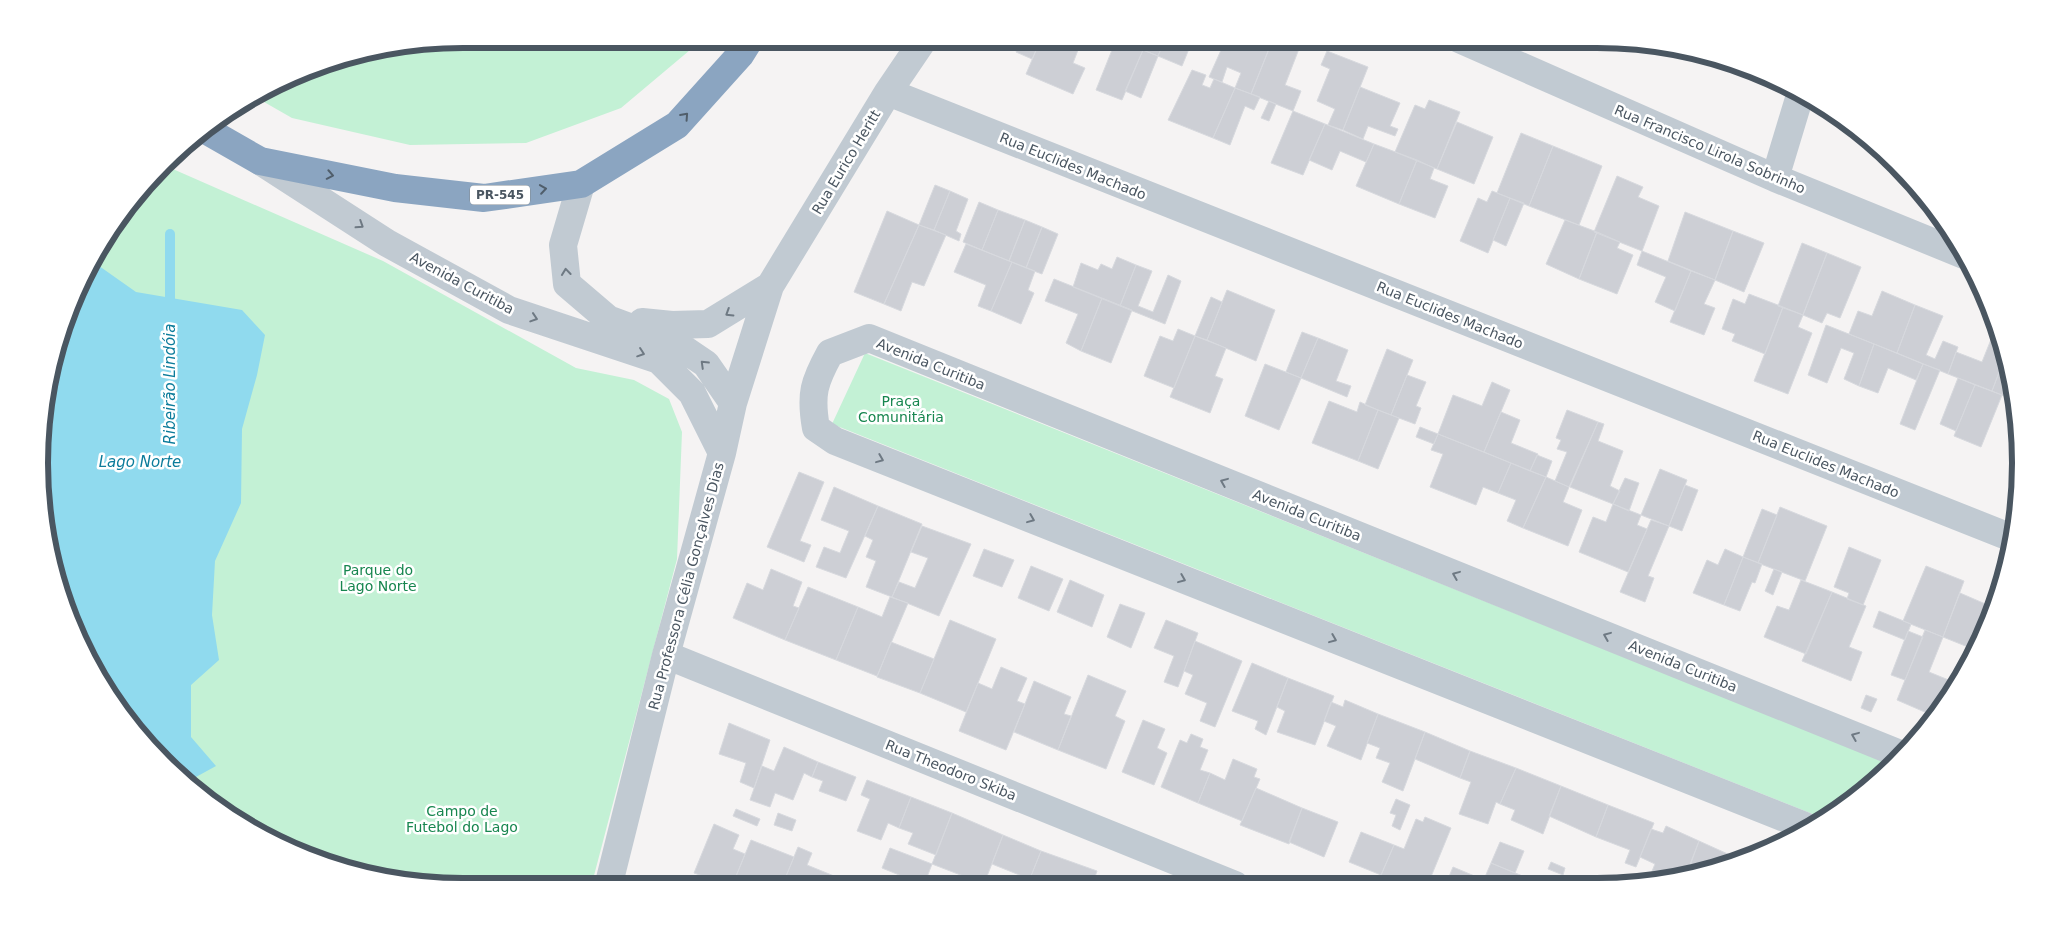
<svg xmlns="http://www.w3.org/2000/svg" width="2059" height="926" viewBox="0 0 2059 926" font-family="'DejaVu Sans',sans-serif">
<rect width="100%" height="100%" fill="#f5f3f3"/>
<path fill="#c3f1d5" d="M463,39H698L690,50L621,108L526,143L410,145L292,118L252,95L326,61Z
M166,166L383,261L576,368L634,380L669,399L682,432L677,559L591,887H463L326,865L251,831L183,782L95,675L47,545L39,463L47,381L95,251Z
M865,353L1891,764L1876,782L1820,817L832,424Z"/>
<path fill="#90daee" d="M92,261L136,292L242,310L265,335L257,375L242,429L241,503L215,561L212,615L219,660L191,685V737L216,766L185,783L95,675L47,545L39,463L47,381Z"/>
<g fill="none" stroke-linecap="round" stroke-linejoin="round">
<path stroke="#90daee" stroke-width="10" d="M170,311V234"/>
</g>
<path fill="#cdcfd5" stroke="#d7d9de" d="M1022,39H1041L1032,59L1016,52Z
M1041,39H1062L1060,43L1078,50L1073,63L1085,68L1073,94L1026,74Z
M1123,39H1165L1158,56L1122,42Z
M1165,39H1193L1182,66L1158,56Z
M1226,39H1267L1265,44L1270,46L1251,94L1235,88L1241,73L1227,67L1222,82L1209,77Z
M1273,39H1295L1302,41L1285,85L1301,91L1293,111L1251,94Z
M1116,40L1143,50L1122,100L1096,90Z
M1143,50L1158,56L1141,98L1125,91Z
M1327,51L1368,67L1343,130L1328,125L1335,109L1317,101L1330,69L1321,65Z
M1192,70L1206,75L1202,85L1210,88L1214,79L1235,88L1213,138L1168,120Z
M1360,87L1400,103L1390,126L1398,129L1395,136L1368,126L1363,139L1343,130Z
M1235,88L1260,97L1254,110L1245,106L1230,145L1213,138Z
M1429,100L1460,112L1437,169L1395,152L1415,105L1425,109Z
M1269,101L1276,104L1269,121L1261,118Z
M1293,111L1325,124L1303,175L1271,163Z
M1457,122L1493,137L1474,184L1437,169Z
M1325,124L1374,144L1366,162L1340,151L1332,170L1309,160Z
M1849,125L1868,138L1847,130Z
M1521,133L1553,146L1529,206L1497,193Z
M1374,144L1417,160L1399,204L1356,186Z
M1553,146L1602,166L1579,225L1529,206Z
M1417,160L1434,168L1430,179L1448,186L1435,218L1399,204Z
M1617,176L1643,187L1638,197L1659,206L1642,251L1594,232Z
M935,185L950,191L934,230L919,225Z
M950,191L968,199L956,231L961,234L959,241L934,230Z
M1492,191L1510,198L1488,253L1460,241L1478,198L1487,202Z
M1510,198L1524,203L1506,246L1493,240Z
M979,202L998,210L982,250L963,242Z
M998,210L1025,220L1009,261L982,250Z
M887,211L919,225L884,304L854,292Z
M1685,212L1733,231L1715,280L1668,261Z
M1025,220L1042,227L1026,268L1009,261Z
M1565,220L1597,232L1579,279L1546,264Z
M919,225L946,235L924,286L912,282L901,311L884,304Z
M1042,227L1058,234L1042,274L1026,268Z
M1733,231L1764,243L1744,292L1715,280Z
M1597,232L1620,242L1617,248L1633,255L1617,294L1579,279Z
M1802,243L1827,253L1803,315L1778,306Z
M966,244L1012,262L991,311L978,306L986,285L954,272Z
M1642,251L1691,271L1675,311L1655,302L1666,277L1637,265Z
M1827,253L1861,267L1840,318L1827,313L1822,323L1803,315Z
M1117,257L1136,265L1120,306L1073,287L1081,263L1098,270L1101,264L1112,269Z
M1012,262L1035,271L1028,290L1034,293L1021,324L991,311Z
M1136,265L1152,271L1138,306L1153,312L1168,275L1181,281L1165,324L1120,306Z
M1691,271L1715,280L1704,304L1715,308L1704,335L1670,322Z
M1054,279L1102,298L1081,351L1066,343L1078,314L1045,301Z
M1227,290L1275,310L1256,361L1207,340Z
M1882,291L1915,305L1897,353L1849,334L1858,311L1872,316Z
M1749,294L1783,307L1765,354L1732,341L1735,334L1722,329L1733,299L1745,304Z
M1211,297L1222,302L1207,340L1195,336Z
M1102,298L1132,310L1111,363L1081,351Z
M1915,305L1943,316L1926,355L1935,359L1943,341L1958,347L1948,374L1897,353Z
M1783,307L1803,315L1798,327L1812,333L1788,394L1754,381Z
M1826,325L1874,344L1859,386L1844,379L1854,353L1841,348L1827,383L1808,375Z
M1996,327L2006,354L1992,391L1948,374L1956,352L1982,362Z
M1178,329L1195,336L1174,388L1144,376L1160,336L1173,341Z
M1302,332L1318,338L1301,378L1286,372Z
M1195,336L1226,348L1215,376L1223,379L1210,413L1170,397Z
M1318,338L1348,350L1336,381L1351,386L1347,397L1301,378Z
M1874,344L1923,364L1916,380L1888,368L1878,393L1859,386Z
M1387,349L1413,360L1391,415L1365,405Z
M2006,354L2014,400L1992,391Z
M1265,364L1301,378L1279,430L1245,416Z
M1923,364L1940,370L1915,430L1900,424Z
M1407,375L1426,382L1416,406L1421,408L1415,424L1391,415Z
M1958,378L1975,385L1956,431L1940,424Z
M1492,382L1510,390L1484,452L1438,434L1453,395L1482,406Z
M1975,385L2002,395L1981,447L1954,436Z
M1329,401L1357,412L1360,402L1378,410L1358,461L1312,443Z
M1378,410L1399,418L1378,469L1358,461Z
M1567,410L1598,422L1569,487L1555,481L1567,452L1557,449L1561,440L1556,438Z
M1501,412L1520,420L1511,443L1538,454L1530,471L1484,452Z
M1598,422L1604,424L1598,441L1623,451L1610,486L1620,491L1613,504L1570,487Z
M1420,427L1438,434L1434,444L1416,437Z
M1438,434L1511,463L1498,493L1483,487L1476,505L1430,487L1443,454L1431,450Z
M1537,455L1552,461L1546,477L1530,471Z
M1511,463L1546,477L1523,528L1507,521L1516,500L1498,493Z
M1660,469L1687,480L1669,526L1641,515Z
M799,472L824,482L800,541L811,545L804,562L767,547Z
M1546,477L1569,487L1563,502L1582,510L1568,546L1523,528Z
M1625,478L1639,483L1629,511L1613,504Z
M1685,485L1698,490L1682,531L1669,526Z
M834,487L878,506L846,578L816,567L824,547L840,553L849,531L821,520Z
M1613,504L1641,515L1637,525L1647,529L1628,572L1579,552L1593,517L1606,522Z
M878,506L922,524L892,597L866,587L876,561L866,557L873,540L865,536Z
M1780,507L1827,526L1805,581L1758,563Z
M1762,509L1777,515L1758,563L1743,557Z
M1651,520L1669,526L1648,576L1654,578L1645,602L1620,592Z
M922,526L971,544L939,616L892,597L899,582L915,588L928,558L911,552Z
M1849,547L1881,560L1863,605L1847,599L1849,593L1834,587Z
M984,549L1014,560L1002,587L973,576Z
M1725,549L1743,557L1724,605L1693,593L1707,560L1718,565Z
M1743,557L1762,564L1755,583L1752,582L1740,611L1724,605Z
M1031,566L1063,579L1049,611L1018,598Z
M1926,566L1964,581L1943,637L1903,621Z
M771,569L802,582L793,606L799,608L785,640L733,618L747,583L763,590Z
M1774,569L1782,572L1773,595L1765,591Z
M1070,580L1104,595L1092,627L1057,612Z
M1801,580L1832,592L1806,654L1764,637L1777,606L1789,610Z
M808,587L858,607L836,660L785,640Z
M1996,590L1999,592L1998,600L1973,649L1943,637L1960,593L1990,606Z
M1832,592L1866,606L1849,647L1862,652L1851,681L1802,661Z
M890,597L908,603L877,676L836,660L858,607L882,617Z
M1120,604L1145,613L1131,648L1107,637Z
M1879,611L1911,624L1905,640L1873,627Z
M950,620L996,639L966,712L920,693Z
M1166,620L1198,633L1178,687L1164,682L1174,656L1154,648Z
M1925,630L1943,637L1929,672L1951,681L1946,693L1950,695L1934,716L1897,700Z
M1908,631L1923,637L1905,680L1891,675Z
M1195,641L1242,661L1215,727L1200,721L1207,703L1185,694L1193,675L1184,671Z
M891,642L934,659L920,693L877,677Z
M1252,663L1288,678L1266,735L1255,729L1258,721L1232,711Z
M1001,667L1027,678L1017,701L1025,704L1006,750L959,731L978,683L992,689Z
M1088,675L1126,691L1115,716L1125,721L1106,769L1058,750Z
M1288,678L1334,696L1315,745L1277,732L1285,711L1277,707Z
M1034,681L1071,697L1064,714L1071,716L1058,750L1014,732Z
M1866,695L1877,699L1871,712L1861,708Z
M1345,700L1378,714L1361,760L1327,746L1336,726L1324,721L1331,702L1343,707Z
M1378,714L1425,732L1403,791L1382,782L1390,763L1376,758L1380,748L1367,743Z
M1143,720L1165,729L1157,748L1167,753L1154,785L1122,772Z
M729,723L770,740L754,788L740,782L746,763L719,754Z
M1425,732L1470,751L1460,778L1415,759Z
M1191,734L1203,739L1200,747L1208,750L1200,770L1210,773L1198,803L1161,787L1180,740L1187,743Z
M784,747L818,762L812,777L804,773L793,800L775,793L770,807L750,800L762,766L774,771Z
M1470,751L1516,768L1500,804L1496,802L1488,824L1459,814L1471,782L1460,778Z
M1233,759L1257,769L1254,777L1260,779L1242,821L1198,803L1210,773L1225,780Z
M818,762L856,777L846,801L819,791L823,781L812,777Z
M1516,768L1561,786L1543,834L1511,820L1515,810L1500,804Z
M867,780L911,797L899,828L888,823L881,840L857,831L870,799L861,795Z
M1561,786L1608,805L1596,837L1549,816Z
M1256,788L1302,808L1289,844L1240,825Z
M911,797L952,813L936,855L908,844L913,833L899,828Z
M1396,799L1410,805L1400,830L1392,826L1396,815L1390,813Z
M1608,805L1654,823L1636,867L1625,863L1630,850L1596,837Z
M1302,808L1338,822L1324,857L1289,842Z
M736,809L760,819L757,826L733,816Z
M778,813L796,820L792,831L774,825Z
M952,813L1003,835L984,884L932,864Z
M1425,817L1451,828L1428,884H1391L1379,880L1394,845L1404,849L1416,819L1423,822Z
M714,824L739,835L733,849L745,854L732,886L694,873Z
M1666,826L1699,841L1687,874L1661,881L1650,876L1655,864L1640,857L1651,829L1663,833Z
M1361,832L1394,845L1381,875L1349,862Z
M1003,835L1041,851L1027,886H1019L1022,876L992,864Z
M751,840L794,857L782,886H732Z
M1699,841L1741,860L1691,873L1687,872Z
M1500,842L1524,851L1515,873L1491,863Z
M798,847L812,853L807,865L834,876L829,886H782Z
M890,848L932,864L924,885L882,868Z
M1041,851L1097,871L1092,885L1027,886Z
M1551,862L1565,868L1563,875L1548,869Z
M1491,863L1542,884H1482Z
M1453,867L1484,880L1482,884H1446Z
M1110,876L1134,885H1106Z"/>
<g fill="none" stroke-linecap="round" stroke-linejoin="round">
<path stroke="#c1cad2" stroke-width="28" d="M1459,39L1775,178L1964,255
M888,92L2012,538
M260,161L387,243L509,310L659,360L692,393L722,453
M1775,178L1801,92
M581,184L563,245L567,284L608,319L678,345L706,364L733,403
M642,322L672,325L708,324L770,286
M666,655L1235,885
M1805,826L835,441L816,428C810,394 814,382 830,353L869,338L1900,754
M608,887L666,655L722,453L733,403L770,286L888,92L924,39"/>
<path stroke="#8ba5c1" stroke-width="28" d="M204,129L260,161L395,188L484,198L581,184L677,125L740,55L750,39"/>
</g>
<defs><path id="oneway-chevron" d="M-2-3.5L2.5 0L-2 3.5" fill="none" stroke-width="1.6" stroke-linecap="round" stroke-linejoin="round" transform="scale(1.25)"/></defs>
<g stroke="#505e6b">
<use href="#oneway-chevron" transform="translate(685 116) rotate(-48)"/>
<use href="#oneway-chevron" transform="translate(330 175) rotate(11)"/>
<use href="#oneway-chevron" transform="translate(543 189) rotate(-8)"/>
</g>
<g stroke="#6e7983">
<use href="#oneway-chevron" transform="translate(360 225) rotate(33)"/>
<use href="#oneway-chevron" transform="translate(566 272) rotate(-96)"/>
<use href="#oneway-chevron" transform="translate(729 313) rotate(148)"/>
<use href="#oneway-chevron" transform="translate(534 318) rotate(18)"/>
<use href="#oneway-chevron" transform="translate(641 353) rotate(19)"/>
<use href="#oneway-chevron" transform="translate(704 364) rotate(-136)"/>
<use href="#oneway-chevron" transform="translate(880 459) rotate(22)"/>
<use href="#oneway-chevron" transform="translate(1224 482) rotate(-158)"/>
<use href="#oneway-chevron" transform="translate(1031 519) rotate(22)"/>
<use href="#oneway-chevron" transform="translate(1456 575) rotate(-158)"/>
<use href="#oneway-chevron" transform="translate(1182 579) rotate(22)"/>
<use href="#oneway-chevron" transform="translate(1607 636) rotate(-158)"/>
<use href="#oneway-chevron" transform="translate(1333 639) rotate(22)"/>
<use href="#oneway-chevron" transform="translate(1855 736) rotate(-158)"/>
</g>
<g text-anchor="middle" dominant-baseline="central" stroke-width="5" stroke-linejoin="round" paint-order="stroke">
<rect fill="#fff" stroke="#808990" stroke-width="1" x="470" y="185.5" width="60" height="19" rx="4"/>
<g font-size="12" font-weight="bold" fill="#4a5661">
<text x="500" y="195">PR-545</text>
</g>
<g font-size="14" fill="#4a5661" stroke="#fff">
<text transform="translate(1710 149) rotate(23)">Rua Francisco Lirola Sobrinho</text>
<text transform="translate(846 162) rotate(-59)">Rua Eurico Heritt</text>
<text transform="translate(1073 166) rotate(22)">Rua Euclides Machado</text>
<text transform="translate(462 283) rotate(28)">Avenida Curitiba</text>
<text transform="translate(1450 315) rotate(22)">Rua Euclides Machado</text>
<text transform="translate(931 364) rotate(22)">Avenida Curitiba</text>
<text transform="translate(1826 464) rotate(22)">Rua Euclides Machado</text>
<text transform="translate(1307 515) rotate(22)">Avenida Curitiba</text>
<text transform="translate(686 586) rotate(-75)">Rua Professora Célia Gonçalves Dias</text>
<text transform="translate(1683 666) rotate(22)">Avenida Curitiba</text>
<text transform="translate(951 770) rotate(22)">Rua Theodoro Skiba</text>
</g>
<g font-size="14" fill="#17864f" stroke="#fff">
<text x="901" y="401">Praça<tspan x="901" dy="16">Comunitária</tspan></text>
<text x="378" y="570">Parque do<tspan x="378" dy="16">Lago Norte</tspan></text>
<text x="462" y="811">Campo de<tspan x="462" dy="16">Futebol do Lago</tspan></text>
</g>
<g font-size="15" font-style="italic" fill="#0c7c9b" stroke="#fff">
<text transform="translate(170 384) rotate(-90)">Ribeirão Lindóia</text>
<text x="140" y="462">Lago Norte</text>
</g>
</g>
<path d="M0 0H2059V926H0ZM463 48H1597A415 415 0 0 1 2012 463V463A415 415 0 0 1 1597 878H463A415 415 0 0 1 48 463V463A415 415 0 0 1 463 48Z" fill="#fff" fill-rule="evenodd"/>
<path fill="none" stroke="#4a5661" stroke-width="6" d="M463 48H1597A415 415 0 0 1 2012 463V463A415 415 0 0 1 1597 878H463A415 415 0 0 1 48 463V463A415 415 0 0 1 463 48Z"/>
</svg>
